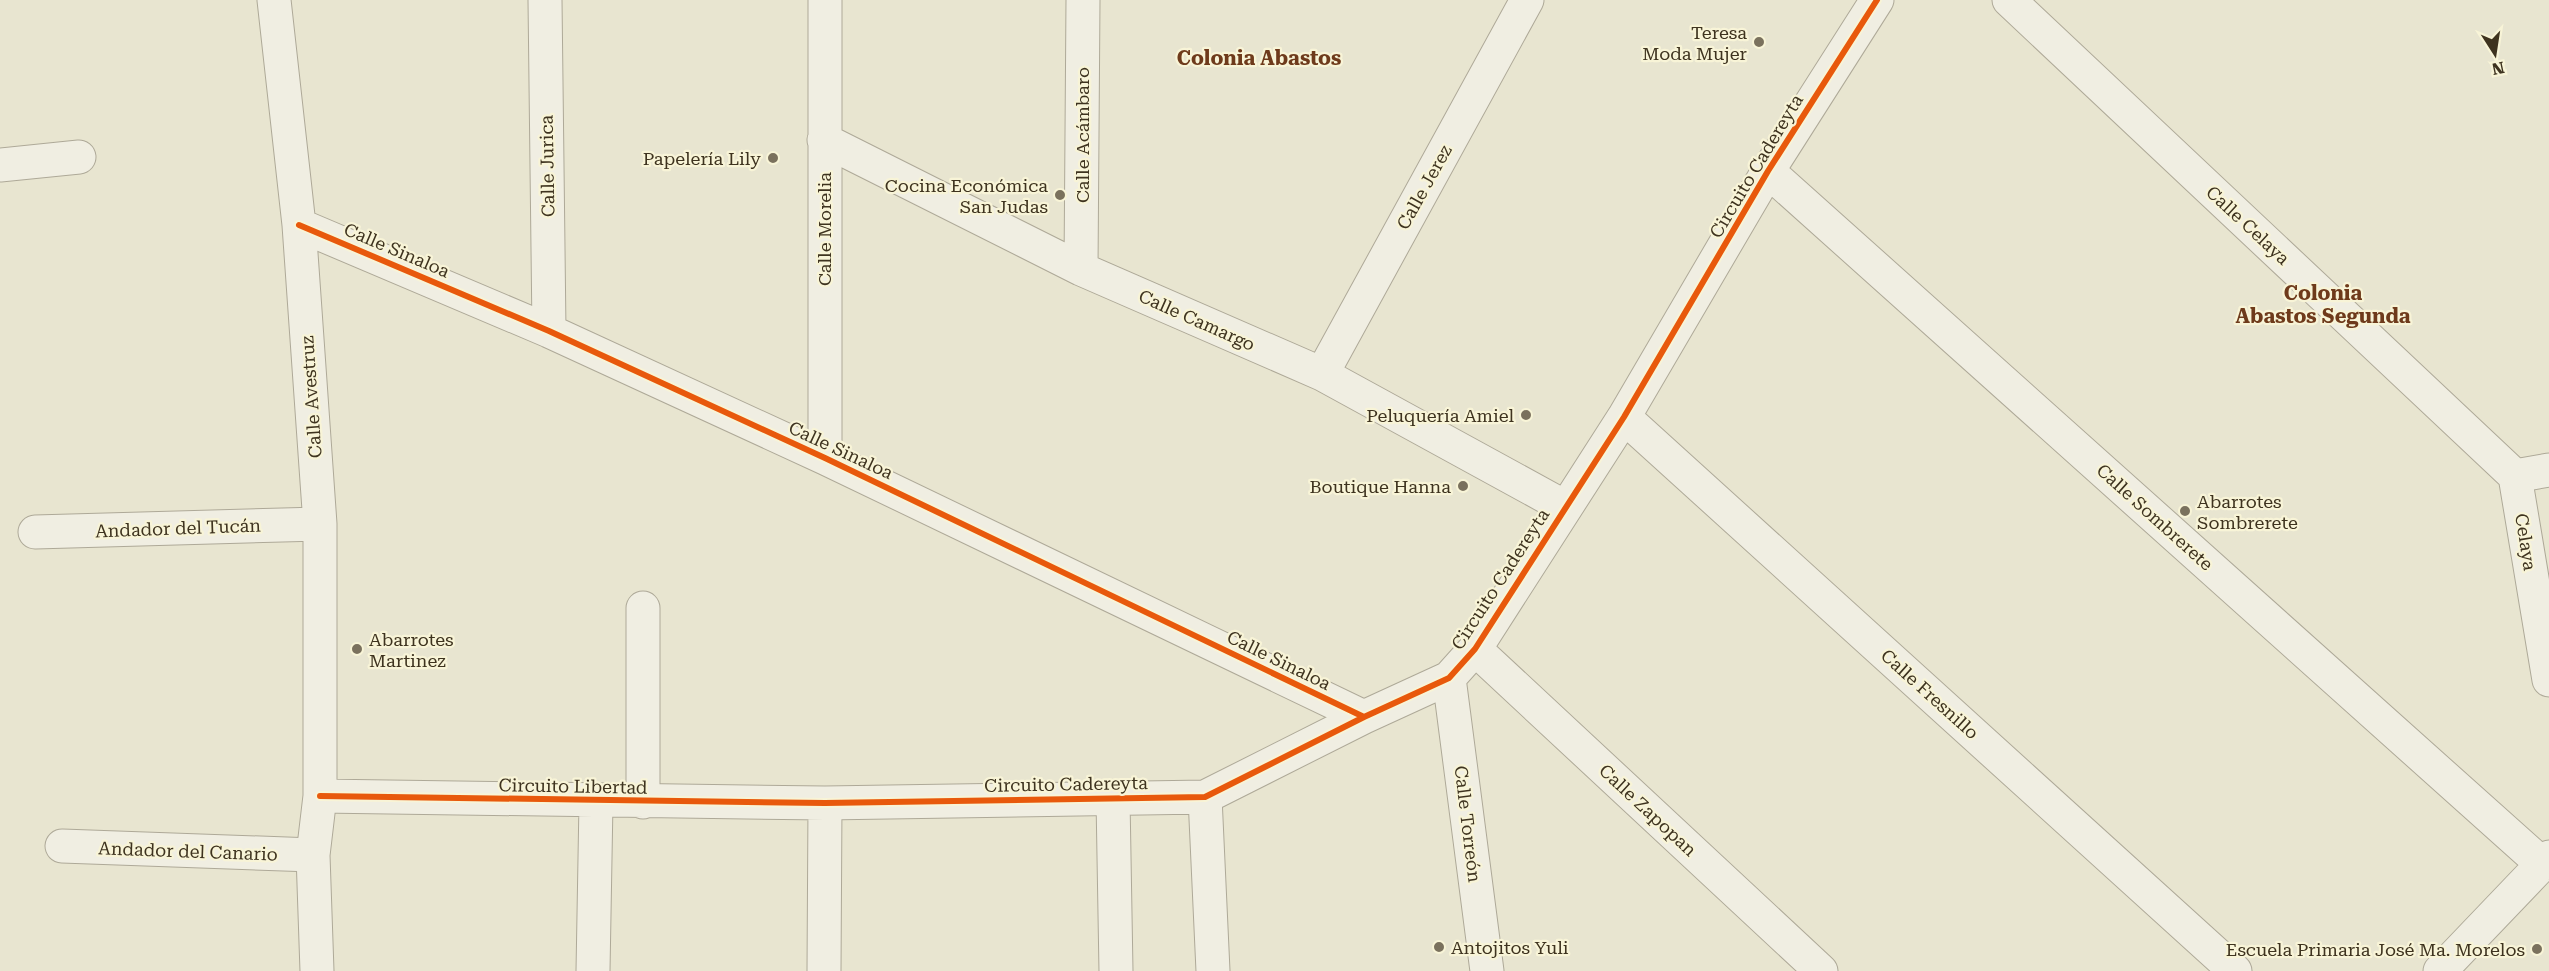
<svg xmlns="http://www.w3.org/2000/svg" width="2549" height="971" viewBox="0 0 2549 971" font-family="'Roboto Serif',serif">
<rect width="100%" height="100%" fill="#e8e5d0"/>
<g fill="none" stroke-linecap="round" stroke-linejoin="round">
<defs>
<path id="street" d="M274,0L299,225L320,524V796L313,855L317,971
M545,0L549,331
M825,0V458
M2009,0L2515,476
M824,140L1081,269L1322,374L1565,507
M0,165L79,157
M1768,171L2542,864
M299,225L549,331L825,458L1364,717
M1081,269L1083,0
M1322,374L1527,0
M1624,417L2235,971
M2515,476L2549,680
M2515,476L2549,470
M35,532L320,524
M1475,649L1821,971
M1449,678L1487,971
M320,796L825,803L1205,797L1364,717L1449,678L1475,649L1624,417L1768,171L1877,0
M1205,797L1213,971
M1113,799L1116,971
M643,802V608
M62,846L313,855
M593,971L596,802
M824,971L825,803
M2440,971L2549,857"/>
</defs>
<use href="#street" stroke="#aea998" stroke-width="35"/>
<use href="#street" stroke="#f0eee2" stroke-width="33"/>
<defs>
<path id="cycleway" d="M299,225L549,331L825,458L1364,717
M320,796L825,803L1205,797L1364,717L1449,678L1475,649L1624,417L1768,171L1877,0"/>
</defs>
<use href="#cycleway" stroke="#f8f4d7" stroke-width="10"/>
<use href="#cycleway" stroke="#e8590c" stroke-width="6"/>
</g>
<g fill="#7a715d" stroke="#f8f4d7" stroke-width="2">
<circle cx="1759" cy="42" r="6"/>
<circle cx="773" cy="158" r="6"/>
<circle cx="1060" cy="195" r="6"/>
<circle cx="1526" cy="415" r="6"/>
<circle cx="1463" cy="486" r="6"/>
<circle cx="2185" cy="511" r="6"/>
<circle cx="357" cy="649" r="6"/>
<circle cx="1439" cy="947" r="6"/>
<circle cx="2537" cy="949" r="6"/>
</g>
<g text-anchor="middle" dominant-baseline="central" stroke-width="4.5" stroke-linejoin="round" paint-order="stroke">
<g font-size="18" fill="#3e331f" stroke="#f8f4d7" text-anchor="end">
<text x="1747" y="32">Teresa<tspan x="1747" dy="21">Moda Mujer</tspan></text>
<text x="761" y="158">Papelería Lily</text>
<text x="1048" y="185">Cocina Económica<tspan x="1048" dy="21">San Judas</tspan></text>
<text x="1514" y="415">Peluquería Amiel</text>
<text x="1451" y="486">Boutique Hanna</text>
<text x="2197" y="501" text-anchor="start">Abarrotes<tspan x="2197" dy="21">Sombrerete</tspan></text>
<text x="369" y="639" text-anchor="start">Abarrotes<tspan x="369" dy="21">Martinez</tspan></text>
<text x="1451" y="947" text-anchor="start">Antojitos Yuli</text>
<text x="2525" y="949">Escuela Primaria José Ma. Morelos</text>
</g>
<g font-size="18" fill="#3e331f" stroke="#f8f4d7">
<text transform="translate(1082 135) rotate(-90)">Calle Acámbaro</text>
<text transform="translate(547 166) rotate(-91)">Calle Jurica</text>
<text transform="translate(1756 166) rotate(-59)">Circuito Cadereyta</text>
<text transform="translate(1424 187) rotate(-61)">Calle Jerez</text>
<text transform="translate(2248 225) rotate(43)">Calle Celaya</text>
<text transform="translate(824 229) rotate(-90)">Calle Morelia</text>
<text transform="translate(397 250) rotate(23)">Calle Sinaloa</text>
<text transform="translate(1197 320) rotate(24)">Calle Camargo</text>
<text transform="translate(311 397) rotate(-94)">Calle Avestruz</text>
<text transform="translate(841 450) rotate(25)">Calle Sinaloa</text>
<text transform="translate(2155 517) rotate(42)">Calle Sombrerete</text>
<text transform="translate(178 528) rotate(-2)">Andador del Tucán</text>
<text transform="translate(2526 542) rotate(81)">Celaya</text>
<text transform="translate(1500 579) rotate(-57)">Circuito Cadereyta</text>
<text transform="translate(1279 660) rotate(26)">Calle Sinaloa</text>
<text transform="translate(1930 694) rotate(42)">Calle Fresnillo</text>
<text transform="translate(1066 784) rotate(-1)">Circuito Cadereyta</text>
<text transform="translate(573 786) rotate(1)">Circuito Libertad</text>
<text transform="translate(1648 810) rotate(43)">Calle Zapopan</text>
<text transform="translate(1468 824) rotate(83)">Calle Torreón</text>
<text transform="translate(188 851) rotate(2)">Andador del Canario</text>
</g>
<g font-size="20" font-weight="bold" fill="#6e3a1b" stroke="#f8f4d7">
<text x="1259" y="58">Colonia Abastos</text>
<text x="2323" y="293">Colonia<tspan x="2323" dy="23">Abastos Segunda</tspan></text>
</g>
</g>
<g transform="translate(2495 54) rotate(168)" stroke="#f8f4d7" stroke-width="4.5" paint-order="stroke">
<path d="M0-4.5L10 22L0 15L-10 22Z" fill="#3e331f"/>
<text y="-9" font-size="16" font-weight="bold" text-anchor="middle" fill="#3e331f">N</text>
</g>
</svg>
